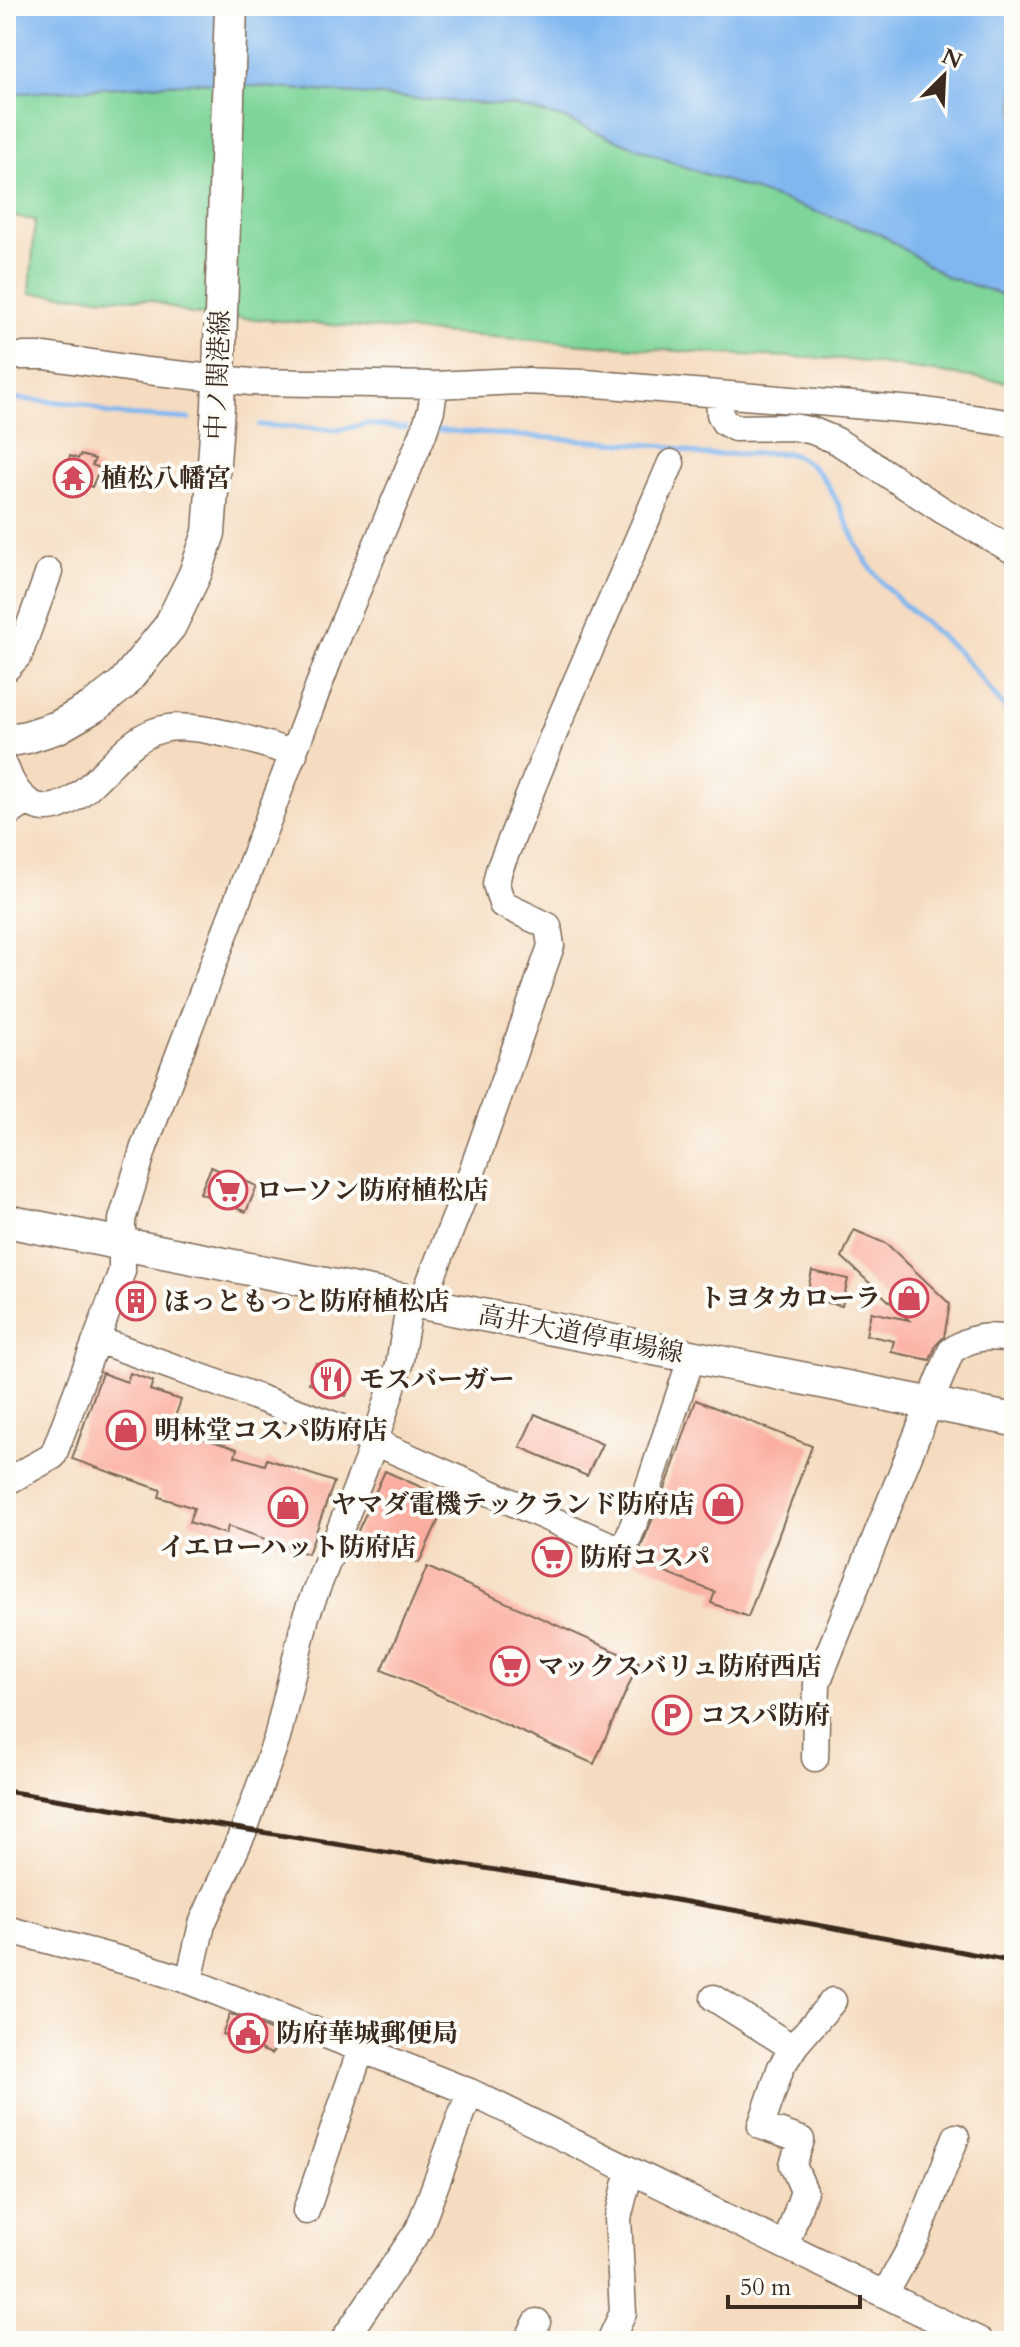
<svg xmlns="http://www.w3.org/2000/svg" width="1020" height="2347" viewBox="0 0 1020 2347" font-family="Cardo,'Noto Serif JP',serif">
<rect width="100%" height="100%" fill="#fdfcf7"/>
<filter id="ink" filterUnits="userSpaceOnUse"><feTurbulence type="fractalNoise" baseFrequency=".0125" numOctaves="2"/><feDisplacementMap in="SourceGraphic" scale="16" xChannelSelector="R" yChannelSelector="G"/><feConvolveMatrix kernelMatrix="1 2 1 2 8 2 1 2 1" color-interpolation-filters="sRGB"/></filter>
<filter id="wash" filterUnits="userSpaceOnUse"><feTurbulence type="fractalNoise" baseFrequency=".006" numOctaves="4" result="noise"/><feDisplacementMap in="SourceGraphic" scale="32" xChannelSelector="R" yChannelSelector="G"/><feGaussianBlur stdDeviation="1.8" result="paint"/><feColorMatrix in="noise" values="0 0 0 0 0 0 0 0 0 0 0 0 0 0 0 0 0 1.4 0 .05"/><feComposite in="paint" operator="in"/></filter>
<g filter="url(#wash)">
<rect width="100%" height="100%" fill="#f5dbbf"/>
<path fill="#7ed59a" stroke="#5c805c" stroke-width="2" d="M198,82L515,106L562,118L685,167L879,233L947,277L1001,294L1007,317L1014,319V383L842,359L717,354L190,314L151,300L30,293L35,220L6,216V94Z"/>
<path fill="#80b7f0" stroke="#5e7087" stroke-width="2" d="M6,6H1014V319L1007,318L1001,294L947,277L879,233L685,167L562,118L515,106L198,82L6,94Z"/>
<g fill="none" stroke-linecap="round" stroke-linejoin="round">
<path stroke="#80b7f0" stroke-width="5" d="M6,398L84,404L109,414L190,419
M259,425L339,430L366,424L406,428
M436,430L667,446L702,455L787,453C831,465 843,520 862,554C885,595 924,620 957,651C978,671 993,698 1014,717"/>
</g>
<g id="blocks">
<path fill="#fbad9f" d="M80,455L95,459L92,465L100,468L92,487L86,485L83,493L69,487L72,479L63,475L70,456L78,459Z
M211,1167L257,1186L246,1212L200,1193Z
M854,1230L887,1244L950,1304L944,1337L936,1345L930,1360L891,1352L894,1341L866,1335L871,1312L909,1320L842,1257Z
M812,1271L848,1279L842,1306L806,1298Z
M132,1289L147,1295L140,1313L125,1308Z
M316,1363L353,1376L346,1396L309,1383Z
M102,1373L127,1382L130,1373L153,1381L150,1390L181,1400L171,1428L237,1449L235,1456L265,1465L267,1459L334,1482L308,1554L228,1526L226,1534L189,1522L194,1508L159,1497L161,1490L72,1459Z
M696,1400L812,1446L748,1617L711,1603L715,1592L635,1561L665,1489Z
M535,1414L602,1444L587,1476L520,1447Z
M385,1471L448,1499L419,1563L356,1535Z
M427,1567L639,1662L594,1764L382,1670Z
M230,2014L280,2034L272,2054L222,2034Z"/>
</g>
</g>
<g filter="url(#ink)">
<use href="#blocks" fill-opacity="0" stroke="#7c6856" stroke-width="2"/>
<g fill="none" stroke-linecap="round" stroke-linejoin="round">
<defs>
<path id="minor" d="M6,356H45L147,371L251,382L435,385L517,381L585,383L926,411L1014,424
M719,395L720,414L724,422L735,428L793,427L813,431L837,441L942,510L1014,551
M6,669L19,655L49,572
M6,769C15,795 35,818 65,803C103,785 124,734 168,728C199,723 264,743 294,754
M6,815L26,802
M421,1304L460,1206L551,946L548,926L502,904L496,884L499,870L557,726L671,463
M98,1340L345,1429L623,1551L650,1483L692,1356
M6,1482L53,1456L122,1271V1220L144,1147L333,648L423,434L431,410L435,385
M815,1758L817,1683L951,1351C973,1335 988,1336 1014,1339
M6,1929L140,1965L189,1981L470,2092L980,2341
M189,1981L202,1924L244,1830L277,1738L306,1616L375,1441L399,1365L410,1301
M714,1998L793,2048
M306,2211L361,2049
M786,2245L804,2191L793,2165L801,2140L761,2126L781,2067L796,2044L833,2001
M885,2294L917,2236L956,2137
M343,2341L419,2229L470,2092
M527,2341L537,2322
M610,2341L623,2313L618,2218L630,2170"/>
<path id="major" d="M6,741L27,737L58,727L96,705L123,684L170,626L195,574L209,533L218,407L231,6
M6,1221L1014,1420"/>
</defs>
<use href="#minor" stroke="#7c6856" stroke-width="29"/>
<use href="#major" stroke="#7c6856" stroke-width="35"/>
<use href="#minor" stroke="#fff" stroke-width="26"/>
<use href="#major" stroke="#fff" stroke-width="32"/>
<path stroke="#3b2a1e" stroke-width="5" d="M6,1791C342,1846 680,1896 1014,1962"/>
</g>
</g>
<defs>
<symbol id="temple-ring" viewBox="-11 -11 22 22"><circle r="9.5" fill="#fdfcf7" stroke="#d1495b" stroke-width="1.5"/><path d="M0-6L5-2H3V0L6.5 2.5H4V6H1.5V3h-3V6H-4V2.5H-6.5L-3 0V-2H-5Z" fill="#d1495b"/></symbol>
<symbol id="supermarket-ring" viewBox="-11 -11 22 22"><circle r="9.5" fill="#fdfcf7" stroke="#d1495b" stroke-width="1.5"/><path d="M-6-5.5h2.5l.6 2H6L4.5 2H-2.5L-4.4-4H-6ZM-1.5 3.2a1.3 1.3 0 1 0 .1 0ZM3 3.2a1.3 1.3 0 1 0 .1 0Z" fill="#d1495b"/></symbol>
<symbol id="shop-ring" viewBox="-11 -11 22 22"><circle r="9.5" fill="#fdfcf7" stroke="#d1495b" stroke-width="1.5"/><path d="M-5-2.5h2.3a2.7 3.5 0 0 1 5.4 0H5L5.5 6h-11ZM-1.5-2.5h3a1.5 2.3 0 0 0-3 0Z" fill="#d1495b"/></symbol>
<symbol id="building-ring" viewBox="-11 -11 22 22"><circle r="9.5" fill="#fdfcf7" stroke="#d1495b" stroke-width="1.5"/><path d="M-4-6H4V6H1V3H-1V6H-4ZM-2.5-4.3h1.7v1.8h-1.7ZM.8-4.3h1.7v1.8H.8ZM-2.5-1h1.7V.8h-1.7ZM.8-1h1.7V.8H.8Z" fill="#d1495b"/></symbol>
<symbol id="restaurant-ring" viewBox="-11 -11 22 22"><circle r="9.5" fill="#fdfcf7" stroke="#d1495b" stroke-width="1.5"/><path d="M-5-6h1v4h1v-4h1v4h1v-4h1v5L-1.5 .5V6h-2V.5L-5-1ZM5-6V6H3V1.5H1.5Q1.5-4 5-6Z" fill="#d1495b"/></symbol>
<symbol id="parking-ring" viewBox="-11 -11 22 22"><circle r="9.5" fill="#fdfcf7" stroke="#d1495b" stroke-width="1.5"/><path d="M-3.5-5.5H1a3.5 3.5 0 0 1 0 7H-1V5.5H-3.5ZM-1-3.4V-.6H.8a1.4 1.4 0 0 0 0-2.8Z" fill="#d1495b"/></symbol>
<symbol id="civic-ring" viewBox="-11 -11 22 22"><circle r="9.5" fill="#fdfcf7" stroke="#d1495b" stroke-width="1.5"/><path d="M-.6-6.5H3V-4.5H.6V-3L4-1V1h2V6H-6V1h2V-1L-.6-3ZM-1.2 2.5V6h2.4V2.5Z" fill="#d1495b"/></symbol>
</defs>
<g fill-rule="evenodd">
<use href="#temple-ring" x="51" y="456" width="44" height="44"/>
<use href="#supermarket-ring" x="206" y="1168" width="44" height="44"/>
<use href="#shop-ring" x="887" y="1276" width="44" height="44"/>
<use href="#building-ring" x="114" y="1279" width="44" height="44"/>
<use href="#restaurant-ring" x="309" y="1357" width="44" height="44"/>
<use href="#shop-ring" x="104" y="1408" width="44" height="44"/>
<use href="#shop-ring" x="701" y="1482" width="44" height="44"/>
<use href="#shop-ring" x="266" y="1485" width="44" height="44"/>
<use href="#supermarket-ring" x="530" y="1535" width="44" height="44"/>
<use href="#supermarket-ring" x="488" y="1644" width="44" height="44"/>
<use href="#parking-ring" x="650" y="1693" width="44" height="44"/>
<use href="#civic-ring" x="226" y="2011" width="44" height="44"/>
</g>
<g text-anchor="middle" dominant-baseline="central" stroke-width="8" stroke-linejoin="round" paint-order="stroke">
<g font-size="26" fill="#3b2a1e" stroke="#fdfcf7">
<text transform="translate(218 375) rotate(-88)">中ノ関港線</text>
<text transform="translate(581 1334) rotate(11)">高井大道停車場線</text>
</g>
<g font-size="26" font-weight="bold" fill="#3b2a1e" stroke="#fdfcf7" text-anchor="start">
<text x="101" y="478">植松八幡宮</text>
<text x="256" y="1190">ローソン防府植松店</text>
<text x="881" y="1298" text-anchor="end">トヨタカローラ</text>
<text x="164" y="1301">ほっともっと防府植松店</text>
<text x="359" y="1379">モスバーガー</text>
<text x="154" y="1430">明林堂コスパ防府店</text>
<text x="695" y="1504" text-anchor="end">ヤマダ電機テックランド防府店</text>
<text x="288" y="1547" text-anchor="middle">イエローハット防府店</text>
<text x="580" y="1557">防府コスパ</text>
<text x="538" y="1666">マックスバリュ防府西店</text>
<text x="700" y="1715">コスパ防府</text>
<text x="276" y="2033">防府華城郵便局</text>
</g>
</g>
<rect width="1020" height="2347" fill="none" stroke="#fdfcf7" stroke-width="32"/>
<g transform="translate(944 76) rotate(24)" stroke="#fdfcf7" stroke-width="6" paint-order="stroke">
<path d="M0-6L14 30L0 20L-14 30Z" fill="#3b2a1e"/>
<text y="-12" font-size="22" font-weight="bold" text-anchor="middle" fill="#3b2a1e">N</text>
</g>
<path d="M728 2295v12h132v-12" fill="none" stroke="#3b2a1e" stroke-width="4"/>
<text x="740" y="2295" font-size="24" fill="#3b2a1e" stroke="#fdfcf7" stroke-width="6" paint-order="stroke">50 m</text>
</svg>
